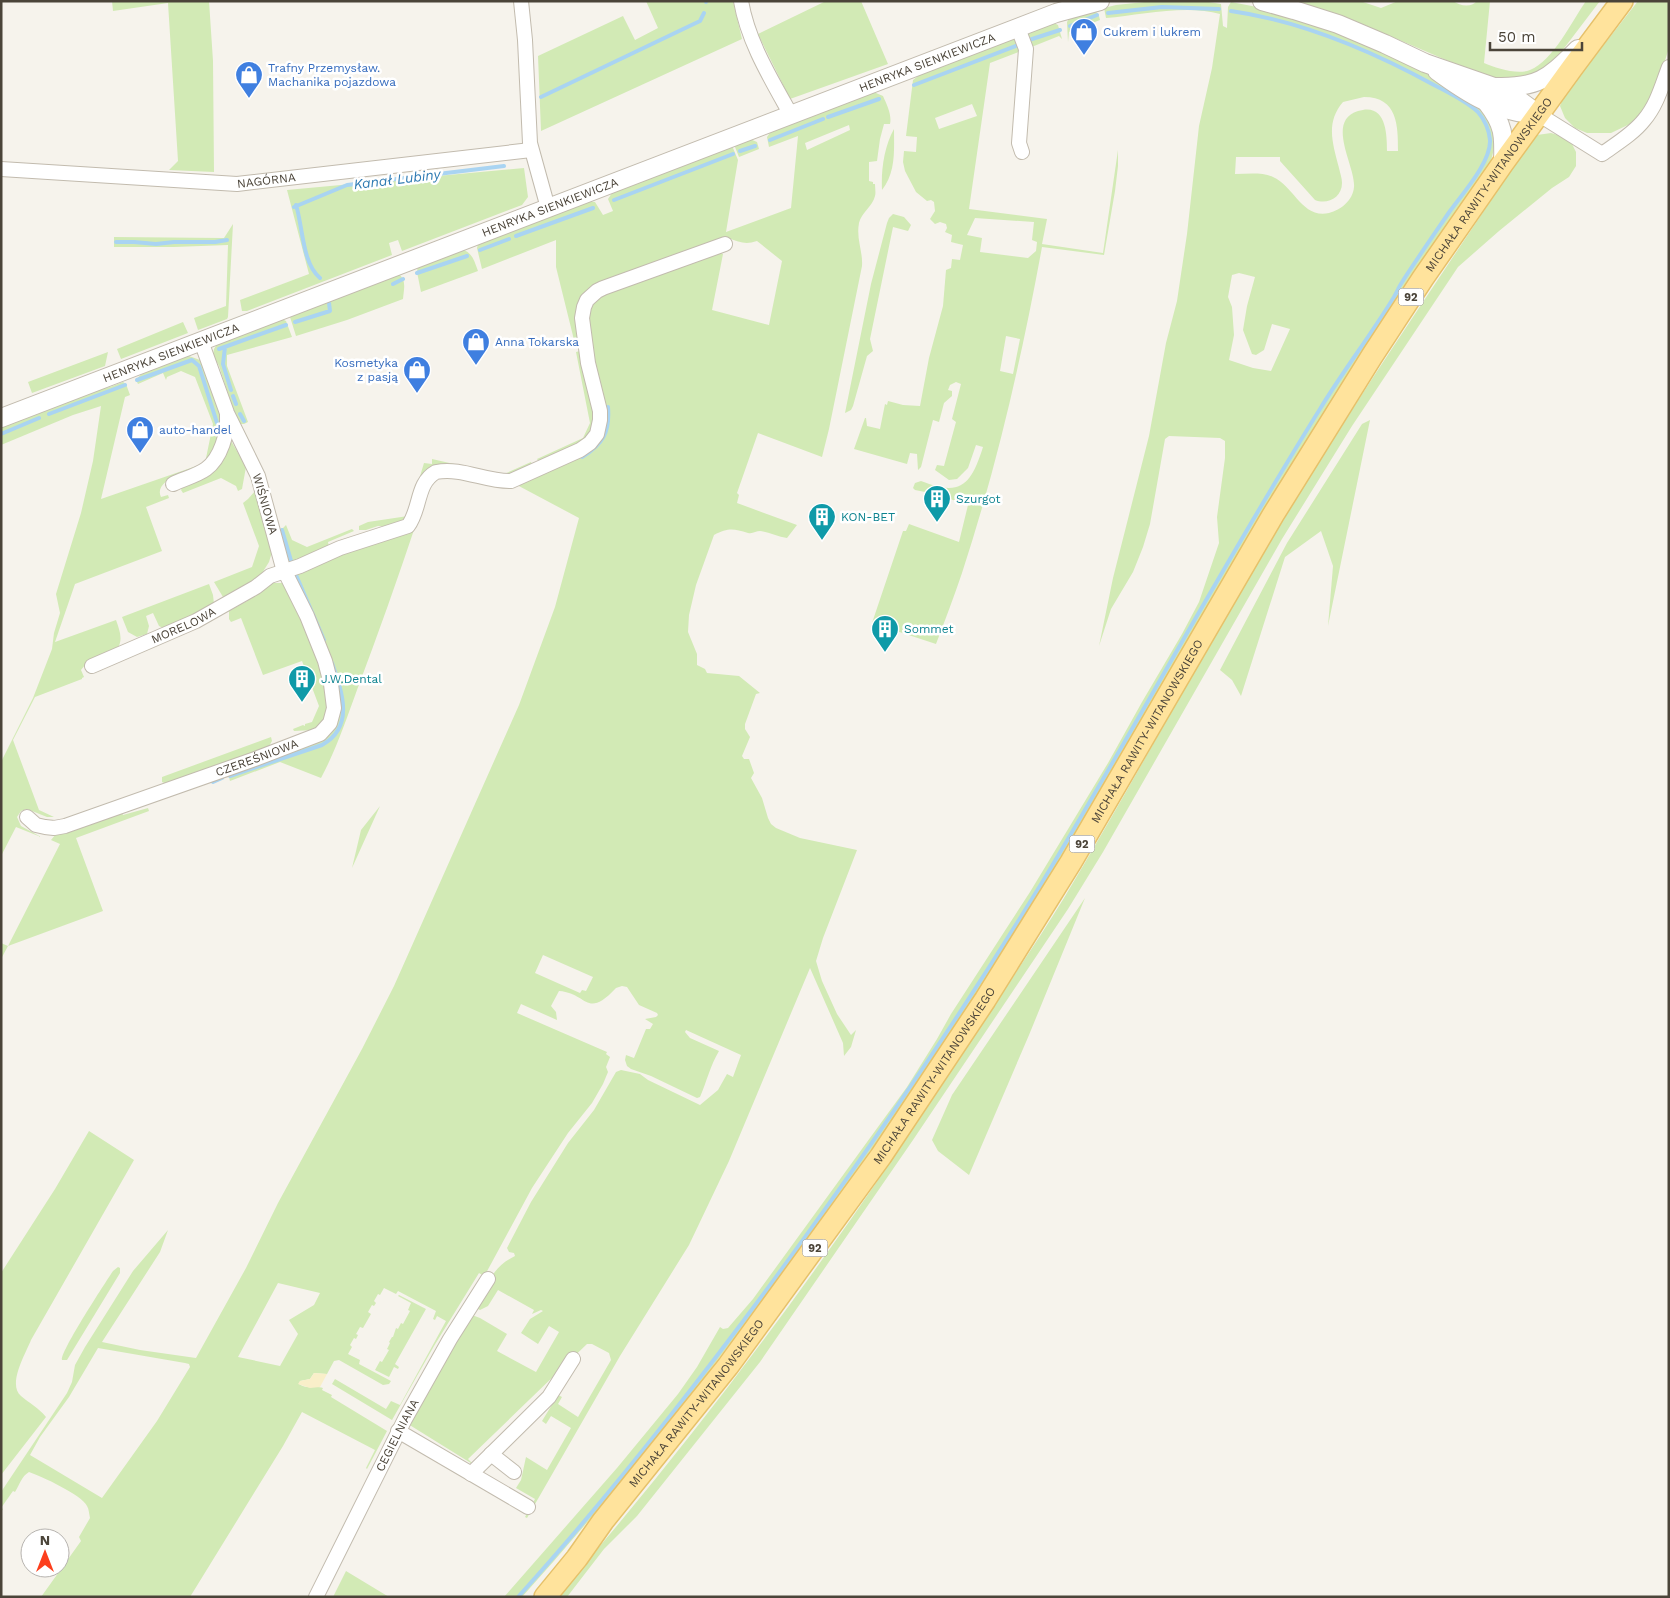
<svg xmlns="http://www.w3.org/2000/svg" width="1670" height="1598" viewBox="0 0 1670 1598" font-family="'Work Sans',sans-serif">
<rect width="100%" height="100%" fill="#f6f3ec"/>
<path fill="#d2eab5" fill-rule="evenodd" d="M112,1H209L213,61L214,172L169,170L178,161L168,3L113,11Z
M646,1H733L742,39L541,131L538,56L623,16L635,40L658,28Z
M826,1H861L888,64L790,99L758,34Z
M1154,1H1203L1221,4L1223,26L1227,28L1228,7L1231,2C1253,6 1274,10 1294,16C1332,28 1479,89 1492,124C1497,138 1494,151 1490,164C1428,256 1364,346 1307,440C1207,603 1117,772 1015,934C947,1042 874,1147 799,1251C712,1370 621,1487 522,1597H504L617,1468L678,1394L697,1367L720,1327L723,1329L728,1328L753,1299L907,1087L937,1039L951,1014L1030,892L1108,763L1142,702L1182,634L1199,602L1219,543L1217,517L1225,458V441L1220,438L1169,436L1165,439L1150,524L1143,547L1133,572L1111,609L1099,646L1113,578L1149,436L1166,343L1177,301L1187,234L1199,126L1212,68L1220,14C1187,4 1140,15 1106,18L1104,8L1116,5ZM1364,97C1398,97 1398,126 1398,151H1387C1387,133 1386,102 1358,111C1325,121 1356,167 1354,187C1353,200 1341,210 1329,213C1302,219 1294,186 1273,177C1262,172 1248,174 1235,174L1236,157H1280V161L1315,200C1327,205 1342,198 1342,183C1342,178 1340,173 1339,168C1333,144 1325,123 1343,102ZM1239,273L1255,277L1247,306L1243,330L1252,354L1256,355L1264,350L1272,324L1290,329L1271,371L1253,368L1229,360L1234,335L1232,307L1228,297L1232,275Z
M1297,1H1360L1381,8L1398,1H1453C1460,6 1471,8 1477,1H1490L1484,63C1496,68 1517,75 1530,70C1553,61 1572,21 1586,1H1600L1549,68L1509,83L1481,75L1362,24Z
M1638,1H1669V48L1658,82L1646,109L1632,123L1611,133H1587L1575,128L1565,118L1560,106L1564,96Z
M1095,10L1099,16L1100,20L1069,32L1068,42L1067,22L1070,17Z
M1054,23L1058,25L1062,39L1059,36L1029,48L1027,34Z
M1009,38L1015,39L1021,51L990,63L969,209L1047,219L1042,244L1103,253L1118,150V166L1115,191L1104,255L1042,247C1022,356 997,466 962,573C954,597 945,620 936,644L872,623L903,531H906L909,524L959,542L968,505L935,494L915,490L913,488L915,483L921,481C961,497 971,485 983,447L976,445L968,468L957,479L949,480L935,470L937,465L944,466L956,422L952,419L961,384L956,382L950,385L948,390L952,391V396L944,403L939,422L933,420L921,467L918,470L917,454L910,453L907,464L854,449L865,418H866L867,426L880,429L885,404L887,405L888,401L903,405L920,406L929,358L943,306L946,270L951,268L952,259L960,260L963,245L951,242L952,235L945,232L947,228L946,224L940,222L935,224L930,219L935,211L934,202L931,200L927,201L916,192L905,171L903,162L904,151L916,152L917,137L906,136L913,80L922,73ZM972,104L977,116L939,129L935,118ZM975,218L1034,222L1032,240L1037,242L1036,251L1028,258L980,252L982,238L967,235ZM1006,336L1020,339L1013,374L1000,371Z
M868,93H876L883,96C887,105 892,115 890,124H884L880,139L877,161L869,162V181L873,182V184H875C875,188 876,193 875,196C873,206 861,213 859,223C856,239 863,251 862,266L829,429L822,457L758,433L737,493L739,495L737,503L797,525L787,538C778,537 769,532 760,531C756,531 753,534 748,533C734,529 729,527 714,535L696,585L689,615L688,632L697,654V665L705,669L707,673L739,676L760,693L756,694L745,724V729L750,737L742,756L744,759H749L754,773L751,778L762,798L768,818L771,824L776,828L800,838L857,850L823,938L816,961L822,981L837,1014L851,1035L856,1030L851,1047L844,1056L843,1043L810,968L729,1161L689,1245L620,1356L527,1518L525,1517L535,1499L516,1488L521,1480L526,1457L547,1470L571,1428L551,1416L546,1424L542,1421L558,1395L562,1397L558,1404L578,1417L611,1360L609,1353L592,1344H587L468,1459L474,1465L408,1424L472,1315L480,1318L507,1334L497,1351L536,1372L559,1332L549,1326L538,1344L521,1333L530,1319L543,1311L541,1310L532,1314L534,1310L498,1290L488,1306L480,1310L476,1308L493,1282L490,1280C496,1268 503,1262 515,1256L514,1253L509,1252L507,1248L531,1202L568,1143L594,1110L616,1072L621,1070L640,1074L648,1080L700,1105L718,1090L727,1074L733,1077L741,1055L686,1030L685,1032L690,1038L719,1051C710,1066 707,1081 700,1097L697,1098L651,1076L631,1069L627,1066L625,1060L626,1055L634,1058L646,1029H650L653,1024L645,1019L656,1017L658,1015L657,1013L639,1005L627,987L622,986L616,988C586,1020 588,993 559,991L551,1006L556,1012L557,1020L521,1004L517,1013L607,1052L606,1054L610,1057L606,1067L608,1072L603,1084L592,1103L568,1133L532,1188L485,1275L484,1276L479,1273L434,1346L392,1420L332,1384L335,1379L386,1409L391,1401L400,1405L446,1321L437,1316L435,1320L433,1319L436,1311L398,1291L396,1294L384,1288L380,1295L378,1294L374,1301L376,1303L374,1306L372,1305L368,1312L371,1314L363,1328L360,1327L356,1334L358,1335L356,1339L354,1338L350,1345L352,1347L348,1354L360,1360L359,1364L391,1381L389,1384L383,1385L339,1360L334,1361L327,1374L314,1373L310,1379L300,1381L299,1384C307,1390 315,1385 323,1388L322,1390L332,1395L331,1397L387,1431L367,1469L366,1468L375,1450L302,1412L283,1446L190,1597H41L81,1541L79,1537L90,1518C89,1514 89,1509 87,1506C82,1495 41,1476 29,1472C21,1477 20,1484 15,1492L13,1491L1,1508L3,1509L1,1512V1492L67,1393L72,1382L75,1365L85,1347L133,1271L168,1230L160,1252L102,1342L140,1350L196,1358L246,1268L278,1203L362,1049L394,986L519,705L555,607L579,518L517,485L509,487C489,484 452,469 433,479C453,466 484,480 505,485C524,483 542,471 559,463C571,458 587,453 596,443C613,423 597,395 594,373C593,365 593,357 591,350C588,337 582,321 587,308C590,300 596,296 602,292L717,251L723,254L712,310L769,325L782,261L757,241C745,245 740,242 728,238L601,285C585,294 578,299 579,319C579,323 581,327 580,331C580,335 577,337 578,342L575,344L556,267V240L482,269L477,248L478,244L586,201L595,202L603,215L613,211L608,199L614,190L730,146L733,148L738,160L726,232L791,208L798,136L769,147L767,137L772,130ZM849,125L850,130L807,150L805,143ZM543,955L593,977L586,991L582,990L580,993L535,973ZM278,1283L320,1293L314,1305L289,1320L298,1334L280,1366L238,1357ZM98,1348L185,1363L189,1364L190,1367L157,1421L102,1498L30,1455L40,1437L69,1397Z
M894,129C894,151 896,172 882,190C881,170 884,147 894,129Z
M1551,133L1564,137L1572,144L1576,152V166L1569,177L1552,188L1499,231L1458,267L1352,426L1282,539L1103,852L1068,909L913,1140L760,1362L637,1516L604,1549L567,1597H556C706,1426 840,1242 964,1052C997,1000 1032,950 1064,898C1136,778 1202,654 1274,535C1352,405 1438,280 1522,154L1537,135Z
M750,139L757,142L759,149L739,157L735,147L736,143Z
M524,168L528,197L522,205L402,251L398,240L389,243L392,255L247,311H242L240,300L309,274L287,190Z
M893,214L904,217L911,225L908,231L893,227L870,339L873,351L867,356L853,406L851,410L845,413L871,284L887,223L889,218Z
M233,224L228,317L227,319L198,330L194,318L226,306L228,245L174,247H114V237L224,238Z
M461,249C472,252 474,260 478,271L421,292L417,272L418,265Z
M397,273C407,279 404,288 403,299L347,320L296,336L290,317L291,315Z
M282,319L286,321L292,337L227,355V366L248,422L244,424H241L236,418L219,366L213,355L214,349L217,344Z
M183,322L188,333L121,359L117,349Z
M580,351L596,407L592,438L539,462L537,459L583,438L590,423L576,352Z
M108,352L105,366L32,393L28,382Z
M189,356L200,360C208,374 224,417 221,433C220,442 213,453 209,462C196,468 152,479 161,497L168,495L169,498L146,507L162,551L75,584L55,642L116,620C119,629 124,640 117,649C106,654 88,659 81,670L84,677L82,678V679L35,697L13,740L39,810L54,817H47L27,809L21,811L17,817L21,826L41,837L16,827L1,856V762L33,698L52,649L54,633L60,613L56,594L81,513L93,461L101,406L73,415L1,445V425L89,391L110,387L123,382L126,384L130,395L125,397L101,499L205,463L213,424L195,377L181,371L167,377L166,380L163,373L138,384L136,380C148,365 170,358 189,356Z
M1370,420L1328,626L1333,566L1321,531L1285,557L1241,696L1232,680L1220,670L1287,543L1362,424Z
M230,439L246,467L242,489L238,491L236,486L221,478L183,493L181,490L183,486Z
M432,459L502,475L531,462L532,465L515,478L441,467L408,519L389,527L378,526L366,530H359V526L368,522L408,516L424,463L432,464Z
M256,490L271,540L272,552L269,562L259,578L223,597L214,582L252,567L259,546L243,503L248,499Z
M417,521C398,578 378,634 357,690C346,720 336,750 321,778L280,762L230,781L228,774L312,745L318,742L337,718L292,575Z
M278,524L280,531L286,525L292,540L307,547L352,529L354,531L328,542L329,547L328,549L289,563Z
M270,583H283L311,634L330,693L325,722L314,730L294,731L293,729L303,725L305,726V724L312,722L319,706L302,661L263,675L241,618L231,622L229,619V611L247,601L259,590Z
M209,584L213,595L214,604L210,607L165,629L159,626L153,613L146,616L149,626L147,634L137,637L128,632L122,617Z
M271,737L272,741L268,748L167,784L162,782V777Z
M380,806L352,868L361,830Z
M148,808L149,811L76,838L103,911L8,946L1,959V943L8,946L60,844L51,840L56,834L121,811L123,815Z
M1085,898L1029,1035L969,1175L938,1151L932,1140L952,1095Z
M89,1131L134,1160L31,1340C26,1353 7,1384 21,1396C29,1403 39,1408 46,1417L1,1475V1273L55,1189Z
M118,1267L120,1268V1273L67,1360H62C60,1352 105,1283 113,1271Z
M399,1295L426,1309L395,1364L399,1367L398,1369L394,1367L389,1377L375,1370L380,1361L382,1362L389,1350L387,1349L390,1343L389,1342L392,1337H393L396,1328L398,1329L401,1323L403,1324L410,1311L408,1310L411,1303L398,1296Z
M346,1571L389,1597H333Z"/>
<path fill="#f9efc9" d="M314,1373L327,1374L320,1387L310,1388L298,1384L300,1381L310,1379Z"/>
<g fill="none" stroke-linecap="round" stroke-linejoin="round">
<path stroke="#a9d4f2" stroke-width="4" d="M706,2V1
M1108,13L1162,7L1219,9
M1070,26L1097,15
M1029,40L1060,30
M914,85L1018,45
M541,97L700,21L704,13
M828,117L879,99
M770,140L823,119
M740,151L755,146
M614,200L733,154
M296,205C303,227 302,263 320,278
M294,207L347,185L504,166
M516,236L593,208
M116,242H134L156,244L174,242H215L227,240
M480,250L509,239
M417,273L467,256
M393,284L403,279
M295,322L330,311L329,303
M225,347L223,364L231,390
M219,349L286,325
M137,380L192,360L199,366L217,423
M233,396L236,404
M49,414L125,385
M240,414L244,421
M1,434L39,418
M582,457C603,444 610,432 608,407
M282,530L292,564
M296,575L324,640
M230,776L322,745C355,727 342,692 332,663
M213,782L222,778
M518,1597C606,1500 687,1397 765,1292C863,1159 957,1022 1043,881C1137,725 1223,564 1320,409C1343,371 1371,335 1394,297C1403,281 1394,295 1404,279C1419,256 1435,233 1450,211C1463,193 1491,162 1490,140C1489,130 1484,119 1478,112C1466,101 1448,92 1434,85C1372,51 1301,21 1231,11"/>
<defs>
<g id="minor">
<path d="M521,1L525,40L530,143L548,208"/>
<path d="M741,1C748,42 771,79 791,115"/>
<path d="M1018,28L1026,49L1019,143L1022,152"/>
<path d="M1538,114L1602,154C1616,144 1633,134 1644,120C1657,105 1662,85 1669,67"/>
<path id="s1" d="M1,169L237,184L531,150"/>
<path d="M173,484C183,479 196,476 206,469C221,458 228,433 227,415"/>
<path id="s2" d="M92,666L196,621L256,587L270,576L300,566L340,548L408,526C421,509 416,483 436,472C462,467 486,482 511,481L580,450L590,443L597,434L600,420V411L588,363L582,318L584,307L587,300L597,291L603,288L725,244"/>
<path id="s3" d="M27,817L36,825L45,827L54,828L65,826L255,759L320,734L330,723L334,708L331,684L325,661L307,616L283,568L258,476L227,413L201,341"/>
<path d="M398,1431L528,1507"/>
<path d="M491,1454L514,1472"/>
<path d="M471,1474L549,1397L573,1359"/>
<path id="s4" d="M316,1597L405,1419L450,1339L488,1279"/>
</g>
<g id="tertiary">
<path d="M1262,1L1294,10L1338,24L1385,44L1425,63L1494,87L1519,100L1538,114"/>
<path d="M1437,71C1467,93 1499,114 1538,114"/>
<path d="M1497,87C1540,88 1549,77 1578,49"/>
<path d="M1487,103C1504,125 1504,135 1503,163"/>
<path id="s5" d="M1,418L1056,13L1100,1"/>
</g>
<g id="primary">
<path id="s6" d="M545,1597L577,1558L603,1521L728,1366L881,1156L985,1000L1071,862L1273,515L1372,356L1423,278L1503,163L1572,68L1622,1"/>
</g>
</defs>
<use href="#minor" stroke="#c2bbae" stroke-width="16"/>
<use href="#tertiary" stroke="#c2bbae" stroke-width="20"/>
<use href="#primary" stroke="#e6c16a" stroke-width="24"/>
<use href="#minor" stroke="#fff" stroke-width="14"/>
<use href="#tertiary" stroke="#fff" stroke-width="18"/>
<use href="#primary" stroke="#ffe39c" stroke-width="21"/>
</g>
<defs>
<symbol id="shop-pin" viewBox="-11 -11 22 30"><path d="M0 17L-7.5 6A9.5 9.5 0 1 1 7.5 6Z" fill="#3f7fe0" stroke="#fff"/><path d="M-5-2.5h2.3a2.7 3.5 0 0 1 5.4 0H5L5.5 6h-11ZM-1.5-2.5h3a1.5 2.3 0 0 0-3 0Z" fill="#fff"/></symbol>
<symbol id="building-pin" viewBox="-11 -11 22 30"><path d="M0 17L-7.5 6A9.5 9.5 0 1 1 7.5 6Z" fill="#0f9aa8" stroke="#fff"/><path d="M-4-6H4V6H1V3H-1V6H-4ZM-2.5-4.3h1.7v1.8h-1.7ZM.8-4.3h1.7v1.8H.8ZM-2.5-1h1.7V.8h-1.7ZM.8-1h1.7V.8H.8Z" fill="#fff"/></symbol>
</defs>
<g fill-rule="evenodd">
<use href="#shop-pin" x="1068" y="16" width="32" height="43"/>
<use href="#shop-pin" x="233" y="59" width="32" height="43"/>
<use href="#shop-pin" x="460" y="326" width="32" height="43"/>
<use href="#shop-pin" x="401" y="354" width="32" height="43"/>
<use href="#shop-pin" x="124" y="414" width="32" height="43"/>
<use href="#building-pin" x="921" y="483" width="32" height="43"/>
<use href="#building-pin" x="806" y="501" width="32" height="43"/>
<use href="#building-pin" x="869" y="613" width="32" height="43"/>
<use href="#building-pin" x="286" y="663" width="32" height="43"/>
</g>
<g text-anchor="middle" dominant-baseline="central" stroke-width="5" stroke-linejoin="round" paint-order="stroke">
<g fill="#fff" stroke="#817c74" stroke-width="1">
<rect x="1398.5" y="288.5" width="25" height="17" rx="4"/>
<rect x="1069.5" y="835.5" width="25" height="17" rx="4"/>
<rect x="802.5" y="1239.5" width="25" height="17" rx="4"/>
</g>
<g font-size="11" font-weight="bold" fill="#4b4439">
<text x="1411" y="297">92</text>
<text x="1082" y="844">92</text>
<text x="815" y="1248">92</text>
</g>
<g font-size="12" fill="#366cbe" stroke="#fff" text-anchor="start">
<text x="1103" y="32">Cukrem i lukrem</text>
<text x="268" y="68">Trafny Przemysław.<tspan x="268" dy="14">Machanika pojazdowa</tspan></text>
<text x="495" y="342">Anna Tokarska</text>
<text x="398" y="363" text-anchor="end">Kosmetyka<tspan x="398" dy="14">z pasją</tspan></text>
<text x="159" y="430">auto-handel</text>
</g>
<g font-size="12" fill="#4b4439" stroke="#fff">
<text stroke="none"><textPath href="#s5" startOffset="992">HENRYKA SIENKIEWICZA</textPath></text>
<text stroke="none"><textPath href="#s1" startOffset="266">NAGÓRNA</textPath></text>
<text stroke="none"><textPath href="#s6" startOffset="1701">MICHAŁA RAWITY-WITANOWSKIEGO</textPath></text>
<text stroke="none"><textPath href="#s5" startOffset="588">HENRYKA SIENKIEWICZA</textPath></text>
<text stroke="none"><textPath href="#s5" startOffset="182">HENRYKA SIENKIEWICZA</textPath></text>
<text transform="translate(265 504) rotate(74)">WIŚNIOWA</text>
<text stroke="none"><textPath href="#s2" startOffset="100">MORELOWA</textPath></text>
<text stroke="none"><textPath href="#s6" startOffset="1056">MICHAŁA RAWITY-WITANOWSKIEGO</textPath></text>
<text stroke="none"><textPath href="#s3" startOffset="245">CZEREŚNIOWA</textPath></text>
<text stroke="none"><textPath href="#s6" startOffset="651">MICHAŁA RAWITY-WITANOWSKIEGO</textPath></text>
<text stroke="none"><textPath href="#s6" startOffset="246">MICHAŁA RAWITY-WITANOWSKIEGO</textPath></text>
<text stroke="none"><textPath href="#s4" startOffset="181">CEGIELNIANA</textPath></text>
</g>
<g font-size="12" fill="#0d838f" stroke="#fff" text-anchor="start">
<text x="956" y="499">Szurgot</text>
<text x="841" y="517">KON-BET</text>
<text x="904" y="629">Sommet</text>
<text x="321" y="679">J.W.Dental</text>
</g>
<g font-size="14" font-style="italic" fill="#2e7ab2" stroke="#fff">
<text transform="translate(397 179) rotate(-7)">Kanał Lubiny</text>
</g>
</g>
<rect width="1670" height="1598" fill="none" stroke="#4b4439" stroke-width="5"/>
<g transform="translate(45 1553)"><circle r="24" fill="#ffffff" stroke="#b7b4b0"/>
<path d="M0-4L9 19L0 12L-9 19Z" fill="#fc3f1d"/>
<text y="-8" font-size="14" font-weight="bold" text-anchor="middle" fill="#4b4439">N</text>
</g>
<path d="M1490 42v8h92v-8" fill="none" stroke="#4b4439" stroke-width="2.5"/>
<text x="1498" y="42" font-size="15" fill="#4b4439" stroke="#ffffff" stroke-width="4" paint-order="stroke">50 m</text>
</svg>
